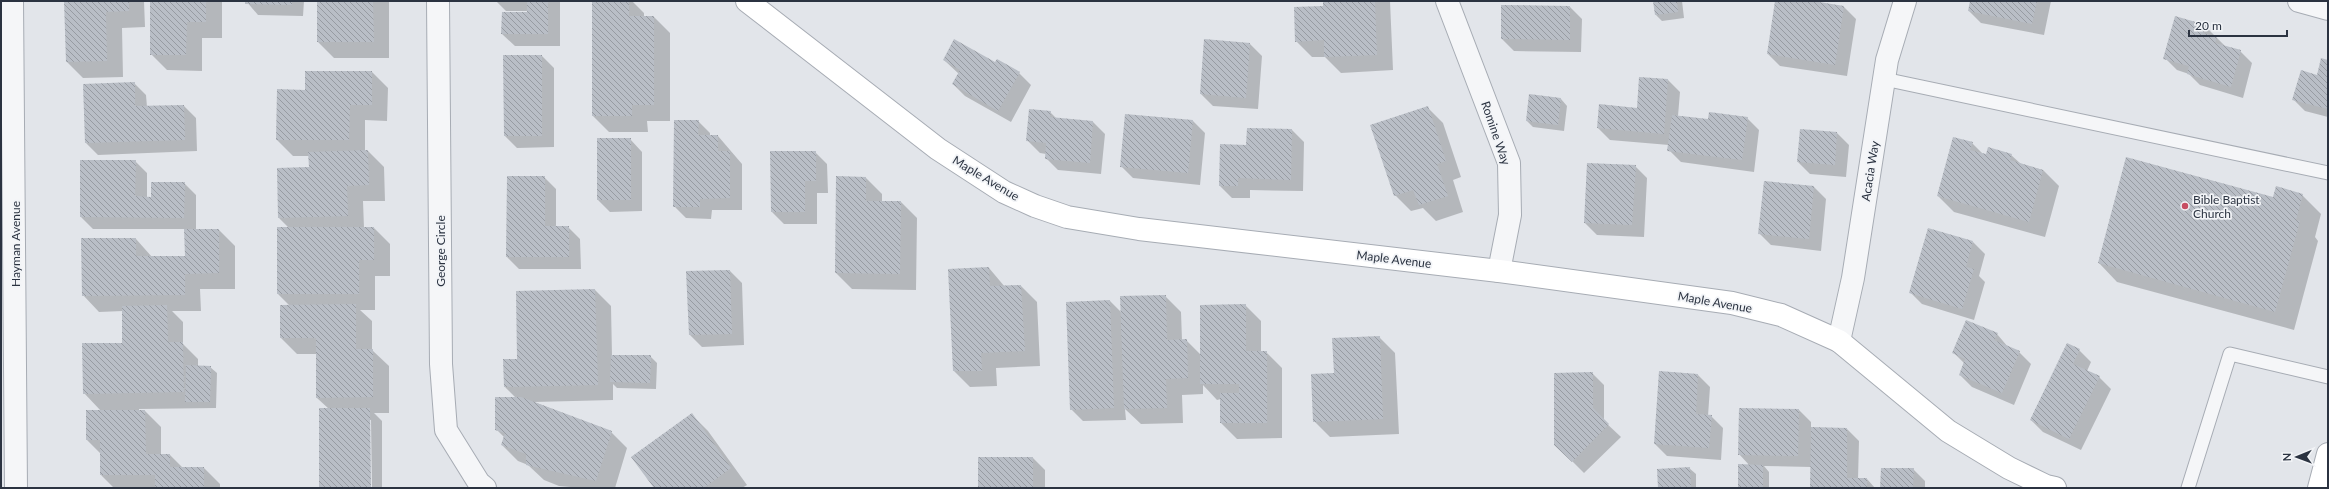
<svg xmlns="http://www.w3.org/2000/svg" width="2329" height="489" viewBox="0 0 2329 489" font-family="Lato,sans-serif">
<defs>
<pattern id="building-back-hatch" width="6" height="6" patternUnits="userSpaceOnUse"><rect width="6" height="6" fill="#b9bec6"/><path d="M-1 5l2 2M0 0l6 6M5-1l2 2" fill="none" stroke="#979ba2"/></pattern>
</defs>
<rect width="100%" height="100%" fill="#e2e5ea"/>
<path fill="#0003" d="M65,1H144L145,27L122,28L123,77L83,78L67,62Z
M151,1H222V38H202V71L167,70L151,54Z
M246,1H304L303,16L258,15Z
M318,1H389V58H334L318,42Z
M496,1H560V46H515L502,34L528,11H506Z
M593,1H632L644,13V17H654L670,33V121H647L648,132H609L593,116Z
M1324,1H1390L1393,70L1341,73L1325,57H1312L1296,41L1324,7Z
M1654,1H1682L1684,18L1662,21L1656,15Z
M1776,1H1807L1844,7L1856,19L1847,76L1780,66L1768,54Z
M1971,1H2051L2044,35L1981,23L1969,11Z
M1570,7L1582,19L1581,52L1514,51L1502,39Z
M2205,26L2226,47L2240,51L2252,63L2243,98L2200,85L2189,74L2177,70L2165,58Z
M1250,44L1262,56L1258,109L1213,106L1201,94Z
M542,56L554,68V147L517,148L505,136Z
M944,60L995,64L1019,73L1031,85L1011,122L965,96L953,84L959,74Z
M2328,61V117L2305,111L2293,99L2318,76Z
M372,72L388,88L387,121L365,120V151H368L384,167L385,201H363L364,228H374L390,244V276H375V310H360L372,321V350L389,366V413H374L382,421V488H372L371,420H369L370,488H320L329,409L317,398V354H297L281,338L290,306L278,294L289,228L279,218L310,168L309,156H293L277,140L306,91Z
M1668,80L1680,92L1678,116L1709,120L1747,118L1759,130L1754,172L1681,162L1669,150V145L1610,140L1598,128L1638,109Z
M134,83L146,95L147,107L184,106L196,118L197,151L98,155L86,143Z
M1530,95L1561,99L1567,106L1564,131L1533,127L1527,121Z
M1427,107L1443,123L1461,177L1453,180L1463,212L1436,221L1423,208L1411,211L1395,195Z
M1050,112L1057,119L1093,122L1105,134L1101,174L1058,170L1046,158V154L1040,153L1028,141Z
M698,121L710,133V136H718L742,164V210H712L711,219L686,218L674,206Z
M1193,121L1205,133L1200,185L1133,178L1121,166Z
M1248,129L1292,130L1304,142L1303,191L1250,190V198H1232L1220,186L1247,146Z
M1837,133L1849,145L1846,177L1810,174L1798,162Z
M630,139L642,152V211L610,212L598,200Z
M1972,143L1983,154L2011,155L2021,164L2043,170L2059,186L2045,237L1954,212L1938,196Z
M815,152L827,164L828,193H817V224H784L772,212Z
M81,161H135L147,173V198H152L184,183L196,195V230H219L235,246V289H200L201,311H172L183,322V344L198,359V366L210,367L217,373L216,408L139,409V411H145L161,427V455H170L183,468H204L220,484V488H114L101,475V454L87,440L101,411L84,393L123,344V311L99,312L83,295L136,239L152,257L186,256V229H93L81,217Z
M1635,166L1647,178L1644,237L1597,235L1585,223Z
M544,177L556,189V227H568L580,239L581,269H519L507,257Z
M866,178L882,194V202H901L917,218L916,290L852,289L836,273Z
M1765,182L1814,187L1826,199L1821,251L1771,245L1759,233Z
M2302,195L2321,214L2315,237L2318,241L2294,330L2117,282L2099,263L2274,198Z
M1973,242L1985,254L1979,276L1985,282L1974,320L1922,304L1910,292Z
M989,268L1005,287L1021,286L1037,302L1040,366L996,368L997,386L970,387L954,371L949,270Z
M730,271L742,283L744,345L702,347L690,335Z
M595,290L611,306L612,356H650L657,363L656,389L617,388L613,384V400L534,402L611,432L627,448L615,488H582L559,486L544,480L528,465L518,461L502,445L504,437L496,429L516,398L505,387L518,360Z
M1165,296L1181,312L1182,340H1186L1201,355L1245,305L1261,321V352H1266L1282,368V438L1237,439L1221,423V399L1217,400L1203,385V394L1182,395L1183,423L1141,424L1125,409L1126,420L1083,421L1071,409L1110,301L1122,313Z
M1997,334L2008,347L2019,352L2031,364L2014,405L1972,387L1960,375L1965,364L1954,353Z
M1379,337L1395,353L1399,434L1330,437L1314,421L1335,374Z
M2079,350L2091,362L2087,371L2099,377L2111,389L2081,450L2043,432L2031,420Z
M1660,372L1698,375L1710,387L1708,416H1711L1723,428L1721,460L1667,456L1655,444Z
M1592,373L1604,385V421L1621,437L1584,473L1555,444Z
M1799,410L1811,422V428L1847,429L1859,441L1858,479H1867L1875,488H1811V467L1764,466L1769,472V488H1739L1750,466L1739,454Z
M692,415L708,431L747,485L742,488H655Z
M1033,458L1045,470V488H979Z
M1689,468L1696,474V488H1659Z
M1913,469L1925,481V488H1881Z"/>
<path fill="url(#building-back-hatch)" d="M64,1H129V11L106,12L107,61L66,62Z
M150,1H206V22H187L186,55H150Z
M245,1H292V5L245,4Z
M317,1H373L374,42H317Z
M527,1H548V34H501L502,12H527Z
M592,1H629V16H654V105H632V116H592Z
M1323,1H1375L1377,55L1324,57V40L1295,42L1294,7L1323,6Z
M1653,1H1677L1678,12L1655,15Z
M1775,1H1813L1844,6L1835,65L1767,54Z
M1970,1H2037L2032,24L1968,11Z
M1501,5L1570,6V40L1501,39Z
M2175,16L2206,25L2203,33L2217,37L2215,43L2241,50L2231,87L2187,74L2189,66L2163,59Z
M954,39L995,62L997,59L1020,72L998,111L952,84L960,70L943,60Z
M1204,39L1250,43L1246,98L1200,94Z
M503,55H542V136H504Z
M2321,58L2328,60V109L2292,100L2301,70L2317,75Z
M305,71H372V105H350L349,140H276L277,89L305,90Z
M1639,77L1668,79L1664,134L1597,128L1599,104L1637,108Z
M135,82V106L184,105L185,140L85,143L83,84Z
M1529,94L1561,98L1558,125L1526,121Z
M1428,106L1446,161L1437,164L1448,196L1419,205L1413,190L1394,196L1370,125Z
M1029,109L1051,111L1050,117L1093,121L1090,163L1045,159L1046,143L1026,141Z
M1709,112L1748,117L1742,160L1667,151L1672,115L1708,119Z
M1125,114L1193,120L1188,173L1120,167Z
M674,120H699L698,135H718V151H730V198L700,199V207H673Z
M1247,128L1292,129L1291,180L1238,178V186H1219L1220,144L1246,145Z
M1800,129L1837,132L1835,165L1797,162Z
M1953,137L1973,142L1970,150L1986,154L1988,147L2012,154L2010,160L2043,170L2029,222L1937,196Z
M597,138H631V200H597Z
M368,150L369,185L347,186L348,216L278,218L277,168L309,167L308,152Z
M770,151H816V181H805V212H771Z
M2126,157L2273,197L2276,186L2303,194L2296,220L2300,221L2275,312L2098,263Z
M80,160H136L135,196L151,197V182H185L184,218L80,217Z
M1587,163L1636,165L1632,225L1584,223Z
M507,176H545V226H569V257H506Z
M836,176L866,177V201H901L900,274L835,273Z
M1764,181L1814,186L1809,239L1758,234Z
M277,227H374V260H359V294H277Z
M1928,228L1973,241L1966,267L1974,269L1962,309L1909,293Z
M184,229H219V273L185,274V295L82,296L81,238H136V256H185Z
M989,267L990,286L1021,285L1025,351L981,353L982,371H953L948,269Z
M730,270L732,334L689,335L686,271Z
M595,289L598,385L504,387L503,359H517L516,291Z
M1166,295L1167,340L1187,339L1188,378L1166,379L1167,408L1124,409L1120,296Z
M1110,300L1114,408L1070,410L1066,302Z
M356,304V349H373V397L316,398V338H280V305Z
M1246,304V351H1267V423H1220V393H1239V384H1200V305Z
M167,305L168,342H183L184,392L83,394L82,343H122V306Z
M1966,320L1998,333L1994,340L2020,351L2002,393L1959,375L1965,359L1952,353Z
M1380,336L1383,419L1313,422L1311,374L1334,373L1332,338Z
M2067,343L2080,349L2073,364L2100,376L2069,439L2030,420Z
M611,355H651L650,383L610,382Z
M186,365L211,366L210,402H185Z
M1659,371L1698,374L1696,414L1712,415L1709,448L1654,444Z
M1593,372V408L1609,424L1572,462L1554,445V373Z
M495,397H521L612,431L596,481L526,465V454L501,445L505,433L495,430Z
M319,408H370L371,488H319Z
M1739,408L1799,409L1798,456L1738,455Z
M86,410H145L146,454H170V467H204V488H155V475H100V440H86Z
M692,413L731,468L704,488H654L631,457Z
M1811,427L1847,428V478H1867V488H1810Z
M978,457H1033V488H978Z
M1738,464L1763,465V488H1738Z
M1690,467L1691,488H1658L1657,469Z
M1881,468H1914L1913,488H1880Z"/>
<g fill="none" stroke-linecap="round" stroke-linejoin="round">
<defs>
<path id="lane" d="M1884,79L2328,173
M2188,488L2230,354L2328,377"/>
<path id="street" d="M12,1L16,488
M438,1L441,364L446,430L479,483L485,488
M1447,1L1509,163L1510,215L1499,271
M2299,1L2328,9
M1839,341L1853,278L1887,60L1905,1"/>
<path id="secondary" d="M747,1L938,149L1004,192L1035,206L1067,217L1139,229L1499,271L1732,303L1781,315L1839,341L1948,431L2009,468L2046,486L2055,488
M2319,488L2328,454"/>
</defs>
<use href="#lane" stroke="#a7acb4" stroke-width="15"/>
<use href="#street" stroke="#a7acb4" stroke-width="24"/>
<use href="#secondary" stroke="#a7acb4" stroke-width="24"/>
<use href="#lane" stroke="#f5f6f8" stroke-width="13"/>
<use href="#street" stroke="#f5f6f8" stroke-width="22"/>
<use href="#secondary" stroke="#fff" stroke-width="22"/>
</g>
<circle fill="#c74e63" stroke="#f2f4f7" stroke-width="1.5" cx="2185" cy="206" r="4"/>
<g text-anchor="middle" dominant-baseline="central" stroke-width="3.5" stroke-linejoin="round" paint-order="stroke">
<g font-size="12" fill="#2b3341" stroke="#f2f4f7">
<text transform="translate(1496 133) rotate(71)">Romine Way</text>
<text transform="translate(1870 171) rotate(-81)">Acacia Way</text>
<text transform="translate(986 178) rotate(31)">Maple Avenue</text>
<text transform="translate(15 244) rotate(-90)">Hayman Avenue</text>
<text transform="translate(440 251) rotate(-90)">George Circle</text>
<text transform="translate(1394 259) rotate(7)">Maple Avenue</text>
<text transform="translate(1715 302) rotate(10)">Maple Avenue</text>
</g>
<g font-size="12" fill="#2b3341" stroke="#f2f4f7" text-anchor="start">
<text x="2193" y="199">Bible Baptist<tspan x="2193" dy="14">Church</tspan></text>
</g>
</g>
<rect width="2329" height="489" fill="none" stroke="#2b3341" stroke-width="4"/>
<g transform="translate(2297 457) rotate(269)" stroke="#f2f4f7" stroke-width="3" paint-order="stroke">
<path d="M0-3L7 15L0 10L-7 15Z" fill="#2b3341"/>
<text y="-6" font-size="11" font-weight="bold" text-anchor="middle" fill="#2b3341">N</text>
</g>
<path d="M2189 30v6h98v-6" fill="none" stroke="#2b3341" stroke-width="2"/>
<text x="2195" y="30" font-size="12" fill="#2b3341" stroke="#f2f4f7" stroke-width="3" paint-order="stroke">20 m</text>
</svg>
